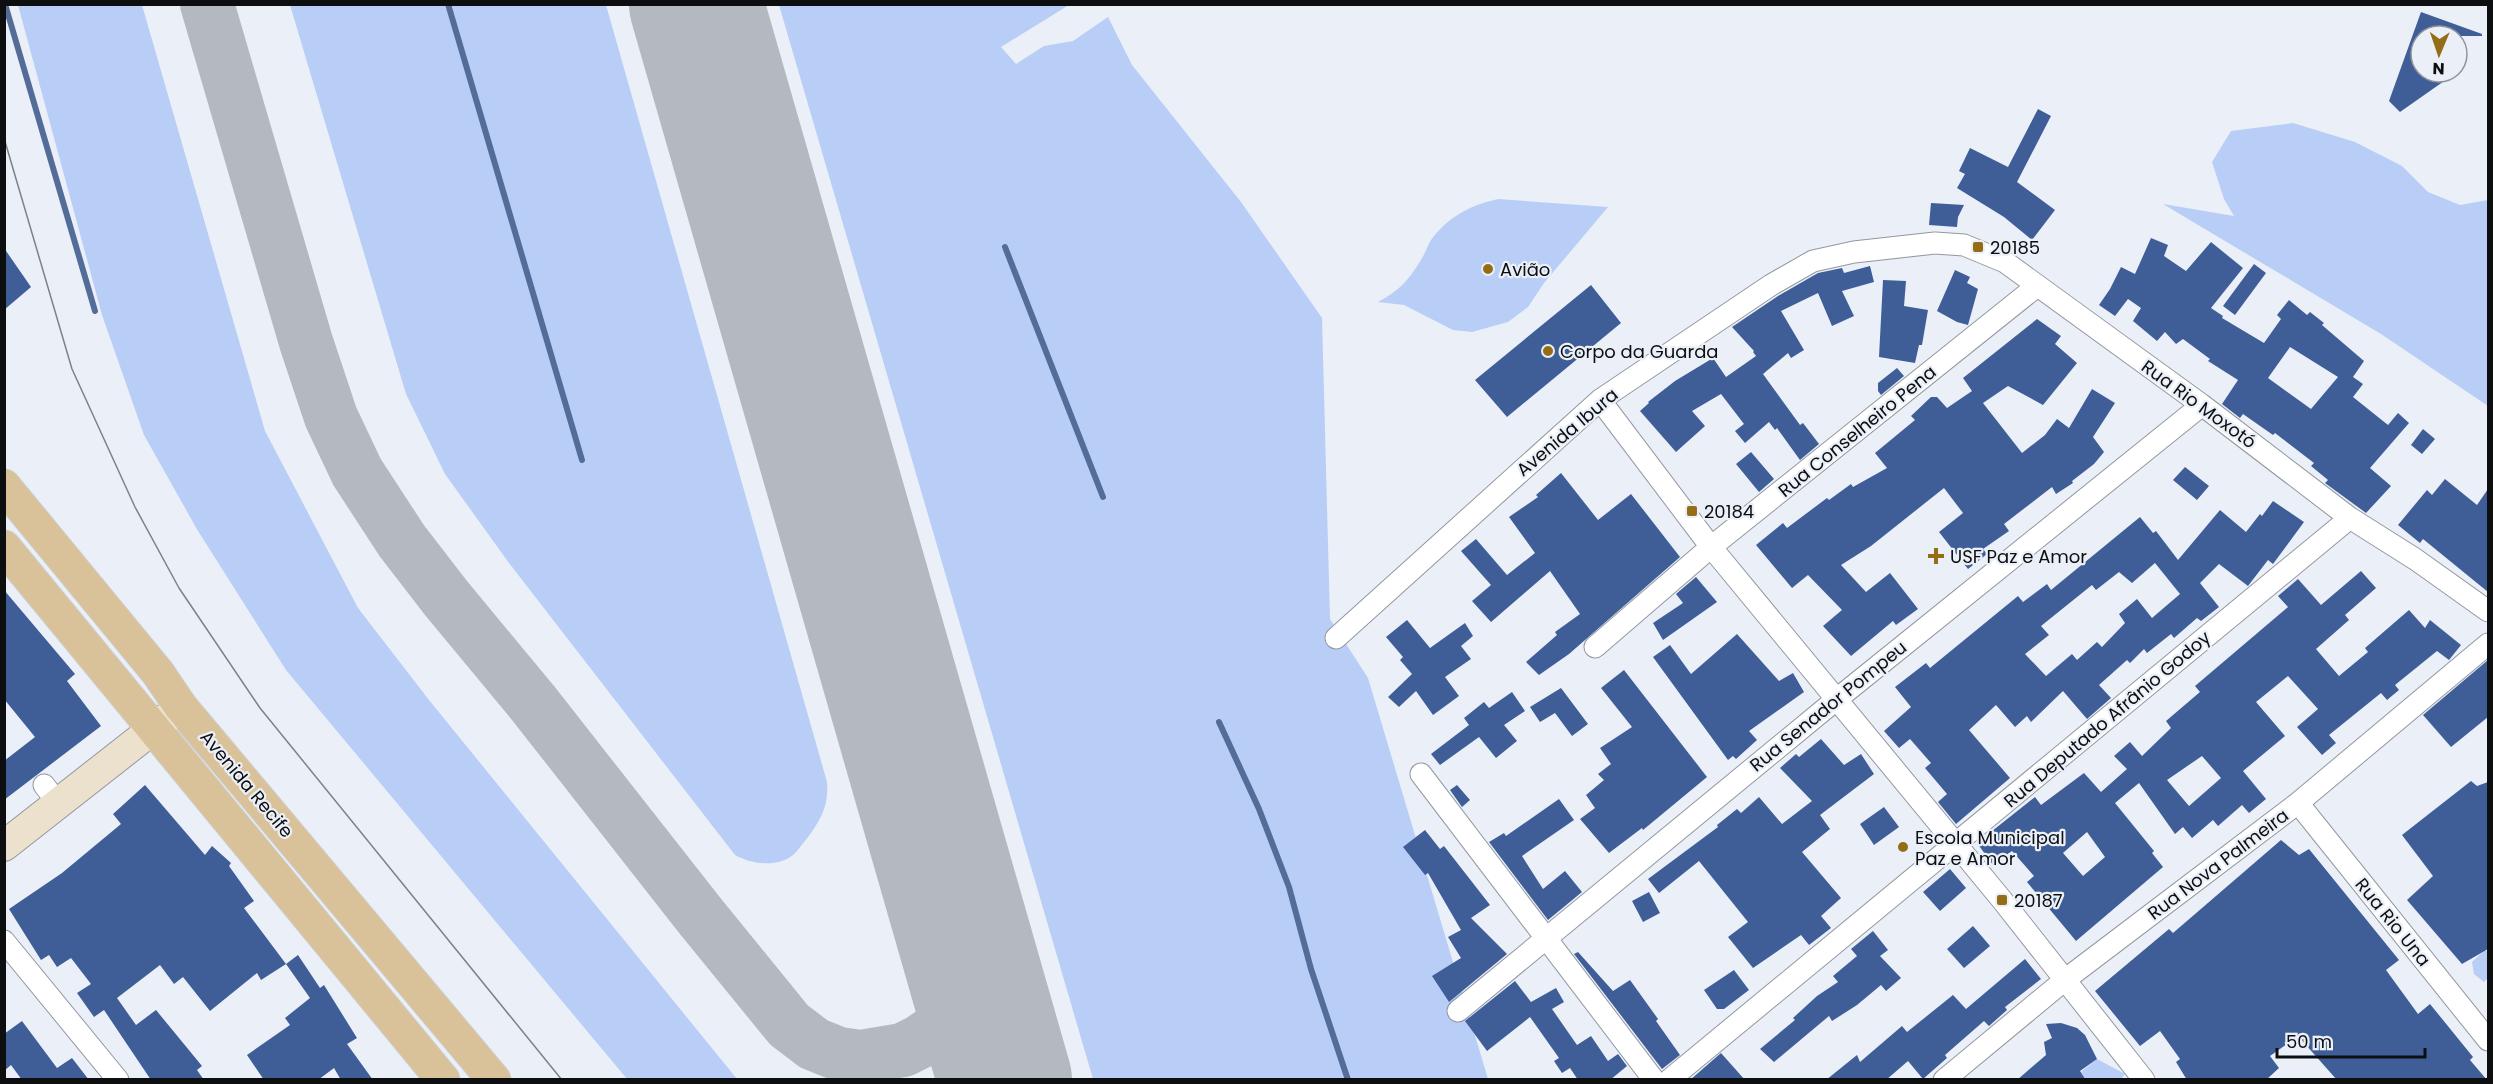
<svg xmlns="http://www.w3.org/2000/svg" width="2493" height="1084" viewBox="0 0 2493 1084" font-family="Poppins,sans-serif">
<rect width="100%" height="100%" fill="#eaeff8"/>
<path fill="#b8cef6" d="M18,5H142L265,431L358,608L429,700L737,1079H627L286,670L198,531L144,435L102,315Z
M290,5H606L827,782C829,807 820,821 805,841C801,845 797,852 793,855C777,868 751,864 735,855L509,563L445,474L406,394Z
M779,5H1069L1001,47L1016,64L1044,46L1073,41L1108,17L1132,65L1241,202L1322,318L1330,619L1368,678L1488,1079H1093Z
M2293,123L2355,142L2402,166L2428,192L2460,205L2488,200V406L2381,334L2163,204L2234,216L2224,199L2212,162L2231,131Z
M1498,199L1608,207L1544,283L1528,307L1508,322L1472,332L1453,330L1404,305L1378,302C1400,290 1407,282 1421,260C1426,252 1428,243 1434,236C1451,215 1472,205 1498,199Z
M2484,951H2488V978L2484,982L2474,974L2472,962Z
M2097,1059L2125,1074L2121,1079H2086L2081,1072Z"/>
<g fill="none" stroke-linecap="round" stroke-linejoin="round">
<path stroke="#536c98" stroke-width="6" d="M5,4L95,311
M448,4L582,460
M1005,247L1103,497
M1219,722L1259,809L1289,887L1311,969L1348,1080"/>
<path stroke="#b4b8c0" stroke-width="54" d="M207,4L306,342L331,417L357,472L402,541L446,598L533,703L701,917L789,1025L814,1044L839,1054L861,1057L903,1050L919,1042L937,1030L947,1016L961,991L964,961L960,921"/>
<path stroke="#b4b8c0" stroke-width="134" d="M696,4L1005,1080"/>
</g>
<path fill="#3f5e98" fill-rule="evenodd" d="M2421,12L2482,34V36H2421V72H2457L2400,112L2389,101Z
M2038,109L2051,116L2017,182L2055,210L2032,240L2004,217L1957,188L1965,174L1959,171L1970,148L2008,167Z
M1931,203L1964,205L1958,217L1957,227L1929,225Z
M2151,238L2168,245L2164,256L2186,271L2211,242L2243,268L2211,308L2223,316L2222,318L2264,343L2281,319L2277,315L2289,300L2307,315L2310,312L2324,323L2322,325L2364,361L2353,377L2363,384L2353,397L2388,425L2398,413L2409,423L2370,468L2391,486L2366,513L2325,483L2328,480L2311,466L2314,463L2275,433L2273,435L2243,414L2240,418L2222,404L2238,380L2208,361L2210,359L2183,339L2176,344L2165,332L2157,341L2133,321L2141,308L2128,299L2115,316L2099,305L2110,289L2121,267L2135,274ZM2290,347L2338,377L2311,409L2268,378Z
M4,248L31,287L4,310Z
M2254,264L2266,273L2235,315L2223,306Z
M1870,266L1874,282L1842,291L1854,316L1832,326L1818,293L1781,311L1804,350L1791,358L1788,353L1763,374L1800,425L1803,423L1819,444L1800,460L1777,428L1775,430L1769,422L1745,443L1735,431L1744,424L1721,394L1692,411L1705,426L1676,452L1640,411L1649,403L1648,402L1675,381L1713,358L1726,377L1756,356L1753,352L1754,351L1732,327L1778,296L1818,273L1842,268L1844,273Z
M1955,270L1970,277L1967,283L1978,289L1968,325L1957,322L1937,311Z
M1883,280L1906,281L1904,306L1928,310L1922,345H1919L1915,363L1879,357Z
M1591,285L1621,323L1507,417L1475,380Z
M2037,319L2061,336L2055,344L2077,363L2043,405L2008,386L1983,403L2022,453L2045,435L2057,419L2069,428L2092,389L2115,403L2093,437L2104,452L2094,464L2072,481L2073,483L2056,494L2052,487L2004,524L2009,531L1983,549L1987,554L1968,569L1939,532L1963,513L1944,488L1871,546L1841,565L1866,592L1890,573L1918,609L1896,625L1893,621L1851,656L1823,626L1842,610L1808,575L1792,588L1756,545L1783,523L1787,528L1827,498L1829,500L1851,484L1853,487L1887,468L1875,453L1915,420L1911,416L1931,397H1937L1947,408L1972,391L1963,378Z
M1897,368L1904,376L1881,395L1878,391V383Z
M2423,429L2435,439L2422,454L2411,445Z
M1751,452L1774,479L1759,492L1736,464Z
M2185,467L2209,486L2197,500L2173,480Z
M1561,473L1598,520L1631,494L1680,557L1569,654L1539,675L1526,662L1557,635L1555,632L1580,614L1550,571L1491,622L1472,601L1491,585L1461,551L1476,539L1507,575L1535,553L1509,517L1538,497L1536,495Z
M2445,479L2477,505L2488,489V592L2423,539L2420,543L2398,525L2427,490L2432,495Z
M2273,501L2304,522L2273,564L2268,560L2248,586L2219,564L2200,583L2219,607L2201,621L2197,618L2174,638L2171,634L2147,653L2144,649L2130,663L2127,660L2099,685L2111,698L2087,719L2063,691L2031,722L2027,716L2015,727L1996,705L1969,730L2010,778L1956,824L1938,802L1947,794L1925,768L1931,763L1910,739L1899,748L1884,731L1911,707L1895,687L1926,663L1930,668L2018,596L2023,602L2047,584L2051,590L2140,517L2153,533L2156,531L2178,560L2220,510L2246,532L2260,514L2262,516ZM2155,563L2180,594L2152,618L2137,599L2119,614L2125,623L2102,647L2097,642L2077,660L2072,654L2046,676L2025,654L2049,635L2041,626L2092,585L2096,590L2119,572L2132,583Z
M2361,571L2376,588L2345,615L2349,620L2316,649L2339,676L2368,652L2365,648L2409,610L2425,628L2430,620L2461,645L2449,660L2437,651L2395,685L2399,690L2387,700L2381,693L2329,735L2336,743L2322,755L2297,727L2318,709L2288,676L2256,702L2285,736L2243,771L2266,799L2249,813L2242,805L2218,826L2213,820L2192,838L2183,827L2175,834L2139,783L2115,803L2154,851L2152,853L2163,867L2076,941L2027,882L2034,876L2012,851L1993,865L1977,843L2035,797L2041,805L2084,773L2101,792L2127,769L2114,756L2130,742L2142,756L2171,728L2166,721L2200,692L2195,686L2288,607L2278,596L2298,579L2321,605ZM2202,756L2221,778L2189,806L2167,780ZM2087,832L2105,857L2083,876L2063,853Z
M1696,577L1717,602L1663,640L1653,623L1683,603L1676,594Z
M4,590L75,674L67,681L101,726L4,800V761L35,737L4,699Z
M1407,620L1430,648L1465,623L1473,636L1461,646L1471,659L1445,677L1459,696L1433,715L1416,691L1399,707L1388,697L1412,674L1400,660L1403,657L1386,637Z
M1737,634L1779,681L1793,673L1804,692L1749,731L1757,740L1736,759L1733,756L1728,760L1653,657L1670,645L1691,674Z
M2488,660V717L2451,747L2423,715Z
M1624,670L1707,777L1643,830L1642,828L1609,853L1580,819L1595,808L1586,795L1604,780L1598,774L1611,764L1600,748L1632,727L1601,688Z
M1561,688L1588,724L1572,736L1555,713L1540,722L1530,707Z
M1512,692L1525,711L1504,725L1517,741L1496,758L1479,737L1440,765L1431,754L1469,725L1464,718L1484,702L1489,708Z
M1821,739L1844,765L1861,754L1874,774L1820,815L1830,829L1802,852L1841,898L1821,916L1831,928L1809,945L1801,935L1753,968L1728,937L1748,922L1699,861L1659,893L1648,879L1718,827L1717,825L1737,809L1741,813L1759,797L1782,824L1812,801L1780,768L1796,754L1799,757Z
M2471,781L2477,786L2488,782V949L2462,964L2407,900L2433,876L2402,835Z
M145,785L205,855L212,846L231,863L229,866L254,901L244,908L286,964L261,980L257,973L210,1011L183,977L174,984L160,965L117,998L136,1025L156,1010L202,1066L197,1070L204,1080H151L104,1010L94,1017L77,993L91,984L71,958L57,967L49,955L41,960L9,909L62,873L121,824L113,814Z
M1457,785L1470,800L1462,807L1450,790Z
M1559,799L1574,820L1522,856L1543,889L1565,871L1582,892L1548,920L1489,842L1504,833L1506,836Z
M1884,807L1899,827L1874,845L1860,824Z
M1425,830L1440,849L1444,846L1490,905L1471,918L1507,954L1449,1002L1432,976L1461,958L1448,937L1461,930L1428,873L1425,875L1403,847Z
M2281,840L2299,855L2309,849L2399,960L2386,970L2418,1014L2430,1004L2473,1057L2470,1060L2487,1080H2337L2298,1036L2270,1056L2279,1068L2266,1080H2187L2176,1062L2180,1059L2160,1031L2140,1046L2095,991L2169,929L2173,933Z
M1950,869L1966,888L1940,911L1923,892Z
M1649,892L1660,913L1643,922L1632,901Z
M1973,926L1990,946L1964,968L1947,949Z
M1873,931L1888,950L1880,956L1901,978L1886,991L1881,985L1857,1005L1832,1021L1829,1016L1774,1062L1760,1049L1795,1020L1793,1018L1817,996L1838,982L1833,976L1857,956L1851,949Z
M1578,952L1613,991L1630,980L1658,1019L1656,1021L1680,1055L1662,1069L1574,954Z
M298,955L320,988L324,985L357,1038L347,1044L373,1080H341L334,1068L318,1080H264L247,1055L290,1025L285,1018L310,998L286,964Z
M2025,959L2041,979L2005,1007L2007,1010L1989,1026L1984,1021L1945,1055L1947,1058L1923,1079L1908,1061L1886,1080H1826L1857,1055L1860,1062L1902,1026L1907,1032L1953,995L1966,1009Z
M1734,970L1749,990L1724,1009H1717L1704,990Z
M1515,981L1531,1002L1556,988L1564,1002L1552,1009L1577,1045L1591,1036L1608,1061L1618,1054L1627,1066L1610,1080H1578L1570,1068L1562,1073L1554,1061L1559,1058L1530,1017L1487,1051L1465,1021Z
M22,1021L57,1068L72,1058L89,1080H22L11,1065L4,1071V1034Z
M2061,1023L2077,1028L2085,1035L2097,1059L2080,1071L2086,1080H2017L2046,1055L2044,1042L2052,1038L2046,1024Z
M1721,1053L1745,1080H1690Z"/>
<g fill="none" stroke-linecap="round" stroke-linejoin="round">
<defs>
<path id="minor" d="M1600,400L1711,547L2002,900L2144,1080
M1336,638L1600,400L1771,285L1813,261L1854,252L1935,243L1964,245L2005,262L2202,405L2350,518L2415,559L2488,611
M1595,647L1711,547L2037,286
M1421,774L1654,1080
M44,785L58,803
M2298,803L2488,1040
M4,941L118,1080
M1458,1011L1837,699L2202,405
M1669,1080L2350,518
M1944,1080L2066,979L2298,803L2488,644"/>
<path id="secondary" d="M4,846L181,707"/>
<path id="primary" d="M4,486L158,673L181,707L494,1080
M4,547L443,1080"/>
</defs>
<use href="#minor" stroke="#9398a0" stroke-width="23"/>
<use href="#secondary" stroke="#9398a0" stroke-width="32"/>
<use href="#primary" stroke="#cecfcf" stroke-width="35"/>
<use href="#minor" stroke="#fff" stroke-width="21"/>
<use href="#secondary" stroke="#ece1cc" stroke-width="30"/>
<use href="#primary" stroke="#d9c29a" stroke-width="33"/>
<path stroke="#7e8187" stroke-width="1.5" d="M4,138L72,369L135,507L179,588L260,708L562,1080"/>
</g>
<g fill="#956d17" stroke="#eaeff8" stroke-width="2">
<rect x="1972" y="241" width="12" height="12" rx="3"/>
<circle cx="1488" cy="269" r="6"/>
<circle cx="1548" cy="351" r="6"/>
<rect x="1686" y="505" width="12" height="12" rx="3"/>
<path d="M1933 547h6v6h6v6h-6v6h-6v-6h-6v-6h6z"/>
<circle cx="1903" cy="847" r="6"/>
<rect x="1996" y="894" width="12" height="12" rx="3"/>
</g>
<g text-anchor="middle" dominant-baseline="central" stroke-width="4.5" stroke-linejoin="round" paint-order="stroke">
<g font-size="18" fill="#0c0e10" stroke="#eaeff8" text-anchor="start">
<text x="1990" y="247">20185</text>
<text x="1500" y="269">Avião</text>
<text x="1560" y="351">Corpo da Guarda</text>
<text x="1704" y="511">20184</text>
<text x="1950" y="556">USF Paz e Amor</text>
<text x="1915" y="837">Escola Municipal<tspan x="1915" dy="21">Paz e Amor</tspan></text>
<text x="2014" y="900">20187</text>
</g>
<g font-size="18" fill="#0c0e10" stroke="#eaeff8">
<text transform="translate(2199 404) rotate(36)">Rua Rio Moxotó</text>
<text transform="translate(1857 431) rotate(-39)">Rua Conselheiro Pena</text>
<text transform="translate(1567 432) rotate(-40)">Avenida Ibura</text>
<text transform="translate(1828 706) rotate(-39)">Rua Senador Pompeu</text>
<text transform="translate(2107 719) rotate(-40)">Rua Deputado Afrânio Godoy</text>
<text transform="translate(247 784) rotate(50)">Avenida Recife</text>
<text transform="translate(2218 864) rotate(-37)">Rua Nova Palmeira</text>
<text transform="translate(2393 922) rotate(51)">Rua Rio Una</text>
</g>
</g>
<rect width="2493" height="1084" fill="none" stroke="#0c0e10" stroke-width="12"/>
<g transform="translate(2439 54) rotate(182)"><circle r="28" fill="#eaeff8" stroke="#91959b" stroke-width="1.5"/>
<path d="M0-4.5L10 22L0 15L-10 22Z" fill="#956d17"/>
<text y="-9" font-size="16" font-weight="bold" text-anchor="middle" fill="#0c0e10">N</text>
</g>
<path d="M2277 1048v9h148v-9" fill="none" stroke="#0c0e10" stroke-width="3"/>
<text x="2286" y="1048" font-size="18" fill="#0c0e10" stroke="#eaeff8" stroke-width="4.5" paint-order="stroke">50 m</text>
</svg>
